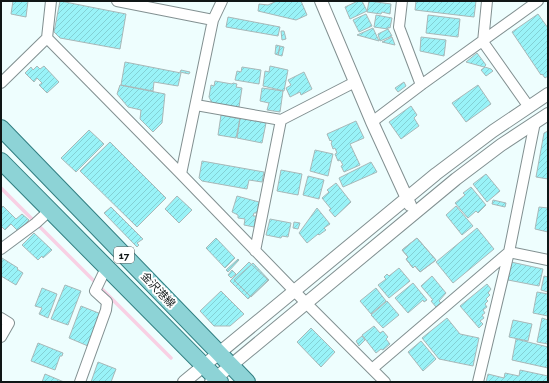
<svg xmlns="http://www.w3.org/2000/svg" width="549" height="383" viewBox="0 0 549 383" font-family="Raleway,'Noto Sans JP',sans-serif">
<defs>
<pattern id="building-hatch" width="6" height="6" patternUnits="userSpaceOnUse"><rect width="6" height="6" fill="#99f3f8"/><path d="M-1 1l2-2M0 6l6-6M5 7l2-2" fill="none" stroke="#83d0d4"/></pattern>
</defs>
<rect width="100%" height="100%" fill="#eefefe"/>
<g fill="none" stroke-linecap="round" stroke-linejoin="round">
<path stroke="#f8d0e4" stroke-width="3.5" d="M1,188L171,358"/>
</g>
<path fill="url(#building-hatch)" stroke="#a8b8b8" d="M13,1H28L26,17L11,14Z
M60,1L126,14L120,49L60,38L54,32Z
M277,1H301L307,15L296,20L258,11L259,4L268,5Z
M358,1H362L367,11L350,19L345,7Z
M369,1L391,4L390,14L382,12L381,14L367,12Z
M416,1H476L474,17L415,10Z
M366,14L372,26L359,32L353,20Z
M538,14L548,28V76L545,78L542,74L541,75L512,32Z
M376,15L392,18L390,28L388,27V29L374,27Z
M428,15L460,19L458,37L426,33Z
M228,17L280,27L278,36L226,27Z
M373,28L379,41L357,35Z
M388,29L392,36L380,41L378,34Z
M281,31H284L286,39L282,40Z
M392,37L395,45L382,42Z
M421,37L446,40L444,56L420,51Z
M276,45L280,46L278,55L275,54Z
M280,46L284,47L282,56L278,55Z
M477,53L486,65L484,67L466,62Z
M125,62L181,73L178,86L154,82L153,91L121,85Z
M37,66L40,69L44,66L59,82L47,93L39,85L42,83L37,78L34,82L25,73L31,67L33,70Z
M270,66L288,70L284,91L263,86L265,71L269,72Z
M242,67L261,70L259,84L235,80L237,71L241,72Z
M485,67L491,69L493,71L486,76L481,70Z
M181,70L190,72L189,74L180,72Z
M304,72L312,89L301,95L300,92L290,97L286,88L291,85L288,80Z
M215,81L232,84L233,83L237,84L236,87L242,88L239,107L212,103L209,97L211,85L214,86Z
M404,82L406,86L398,92L395,88Z
M120,85L165,94L162,123L153,132L140,119L141,110L128,107L117,94Z
M478,85L491,104L466,122L452,103Z
M262,88L283,91L280,112L267,110L269,103L260,101Z
M411,106L417,115L414,118L419,126L401,139L389,122Z
M221,115L240,119L236,138L218,135Z
M240,118L266,123L262,143L237,138Z
M356,121L364,138L350,144L360,165L344,172L341,166L343,165L340,160L338,161L335,154L337,153L335,148L333,149L331,143L332,142L331,140L330,141L327,134Z
M89,130L104,144L76,172L61,158Z
M548,131V179L536,177L544,133Z
M110,142L166,198L137,227L80,171Z
M315,150L333,154L328,176L310,171Z
M202,161L264,172L262,182L249,180L247,189L202,181L199,178Z
M371,162L377,172L343,187L339,178Z
M281,170L302,174L298,195L277,191Z
M486,174L500,191L487,202L473,184Z
M308,176L324,180L319,199L303,195Z
M336,183L351,202L335,217L329,210L331,209L322,198L329,192L327,190Z
M471,187L486,205L478,213L476,211L468,218L455,203L465,195L463,193Z
M177,196L192,210L179,223L165,209Z
M237,196L259,202L257,213H254L253,216H256L254,227L244,225L245,219L238,218V215L232,212Z
M493,200L506,203L505,207L492,204Z
M3,206L16,219L22,214L29,220L18,231L11,224L5,230L1,226V208Z
M456,206L473,226L462,235L446,215Z
M111,207L143,239L137,243L139,245L137,247L104,213Z
M539,207L548,208V232L535,229Z
M317,208L330,224L324,228L326,230L319,235L318,234L307,243L299,233Z
M270,219L291,223L288,237L282,236L281,238L266,235Z
M294,222L300,223L298,229L293,228Z
M477,228L494,249L453,283L436,262Z
M34,233L52,250L43,258L42,256L38,260L22,245Z
M216,238L235,258L225,268L206,248Z
M417,238L436,260L420,272L415,266L413,268L406,259L408,257L402,250Z
M417,238L436,260L420,272L415,266L413,268L406,259L408,257L402,250Z
M2,258L18,268L17,269L23,273L16,285L1,276Z
M238,259L239,260L228,272L226,270Z
M249,262L268,280L248,299L230,281Z
M511,262L543,269L539,286L508,280Z
M253,263L269,280L251,297L234,280Z
M399,268L410,281L389,298L378,285L386,279L384,277L387,274L389,276Z
M232,270L236,274L231,278L228,275Z
M432,276L446,293L439,301L441,303L436,307L431,301L433,300L421,286Z
M544,276L548,277V292L541,290Z
M413,283L427,300L424,302L423,300L408,313L395,298Z
M487,284L491,289L488,293L490,295L486,299L488,301L485,304L487,307L483,310L485,313L482,315L484,318L480,321L483,324L479,328L460,306Z
M65,285L81,291L68,325L51,319Z
M42,288L57,294L48,318L39,314L42,308L35,306Z
M376,288L386,301L371,314L360,301Z
M221,291L244,314L230,326H214L200,311Z
M537,292L548,294V316L533,313Z
M387,301L399,315L383,328L371,315Z
M81,306L101,314L88,346L69,338Z
M447,318L460,334L479,338L473,366L439,359L422,338Z
M542,318L548,320V344L537,342Z
M513,320L532,324L528,341L509,337Z
M374,326L380,333L383,331L388,337L386,339L390,344L383,350L381,349L376,353L362,335Z
M311,328L335,352L321,367L297,342Z
M362,336L365,340L359,346L356,341Z
M516,339L548,347V368L512,360Z
M421,341L436,359L423,371L408,352Z
M38,343L63,353L62,356H60L55,370L31,361Z
M98,362L116,369L111,382H91Z
M520,370L548,376V382H486L488,374L504,378L505,373L519,376Z
M45,374L64,382H42Z"/>
<g fill="none" stroke-linecap="round" stroke-linejoin="round">
<defs>
<path id="minor" d="M117,1L213,20
M222,1L213,20L181,174L306,303L385,382
M402,1L399,27L421,85
M487,1L483,42L529,107
M47,38L181,174
M1,83L47,38L51,1
M196,105L281,120L355,82
M372,122L421,85L538,1
M1,249L36,223L49,211
M255,251L281,120
M1,318L9,323L1,337
M372,369L509,252L548,260
M80,382L106,310L107,302L95,291L106,268
M478,382L509,252L535,122"/>
<path id="tertiary" d="M321,1L372,122L410,205
M184,382L436,174L493,131L548,94
M211,382L456,179L501,145L548,114"/>
<path id="primary" d="M1,128L247,382
M1,161L220,382"/>
</defs>
<use href="#minor" stroke="#829091" stroke-width="12"/>
<use href="#tertiary" stroke="#829091" stroke-width="14"/>
<use href="#primary" stroke="#307e81" stroke-width="18"/>
<use href="#minor" stroke="#fff" stroke-width="10"/>
<use href="#tertiary" stroke="#fff" stroke-width="12"/>
<use href="#primary" stroke="#8dd3d6" stroke-width="16"/>
</g>
<g text-anchor="middle" dominant-baseline="central" stroke-width="4" stroke-linejoin="round" paint-order="stroke">
<rect fill="#fff" stroke="#585c5c" stroke-width="1" x="114" y="247" width="20" height="16" rx="3"/>
<g font-size="10" font-weight="bold" fill="#101616">
<text x="124" y="255">17</text>
</g>
<g font-size="11" fill="#101616" stroke="#fff">
<text transform="translate(158 290) rotate(46)">金沢港線</text>
</g>
</g>
<rect width="549" height="383" fill="none" stroke="#101616" stroke-width="4"/>
</svg>
